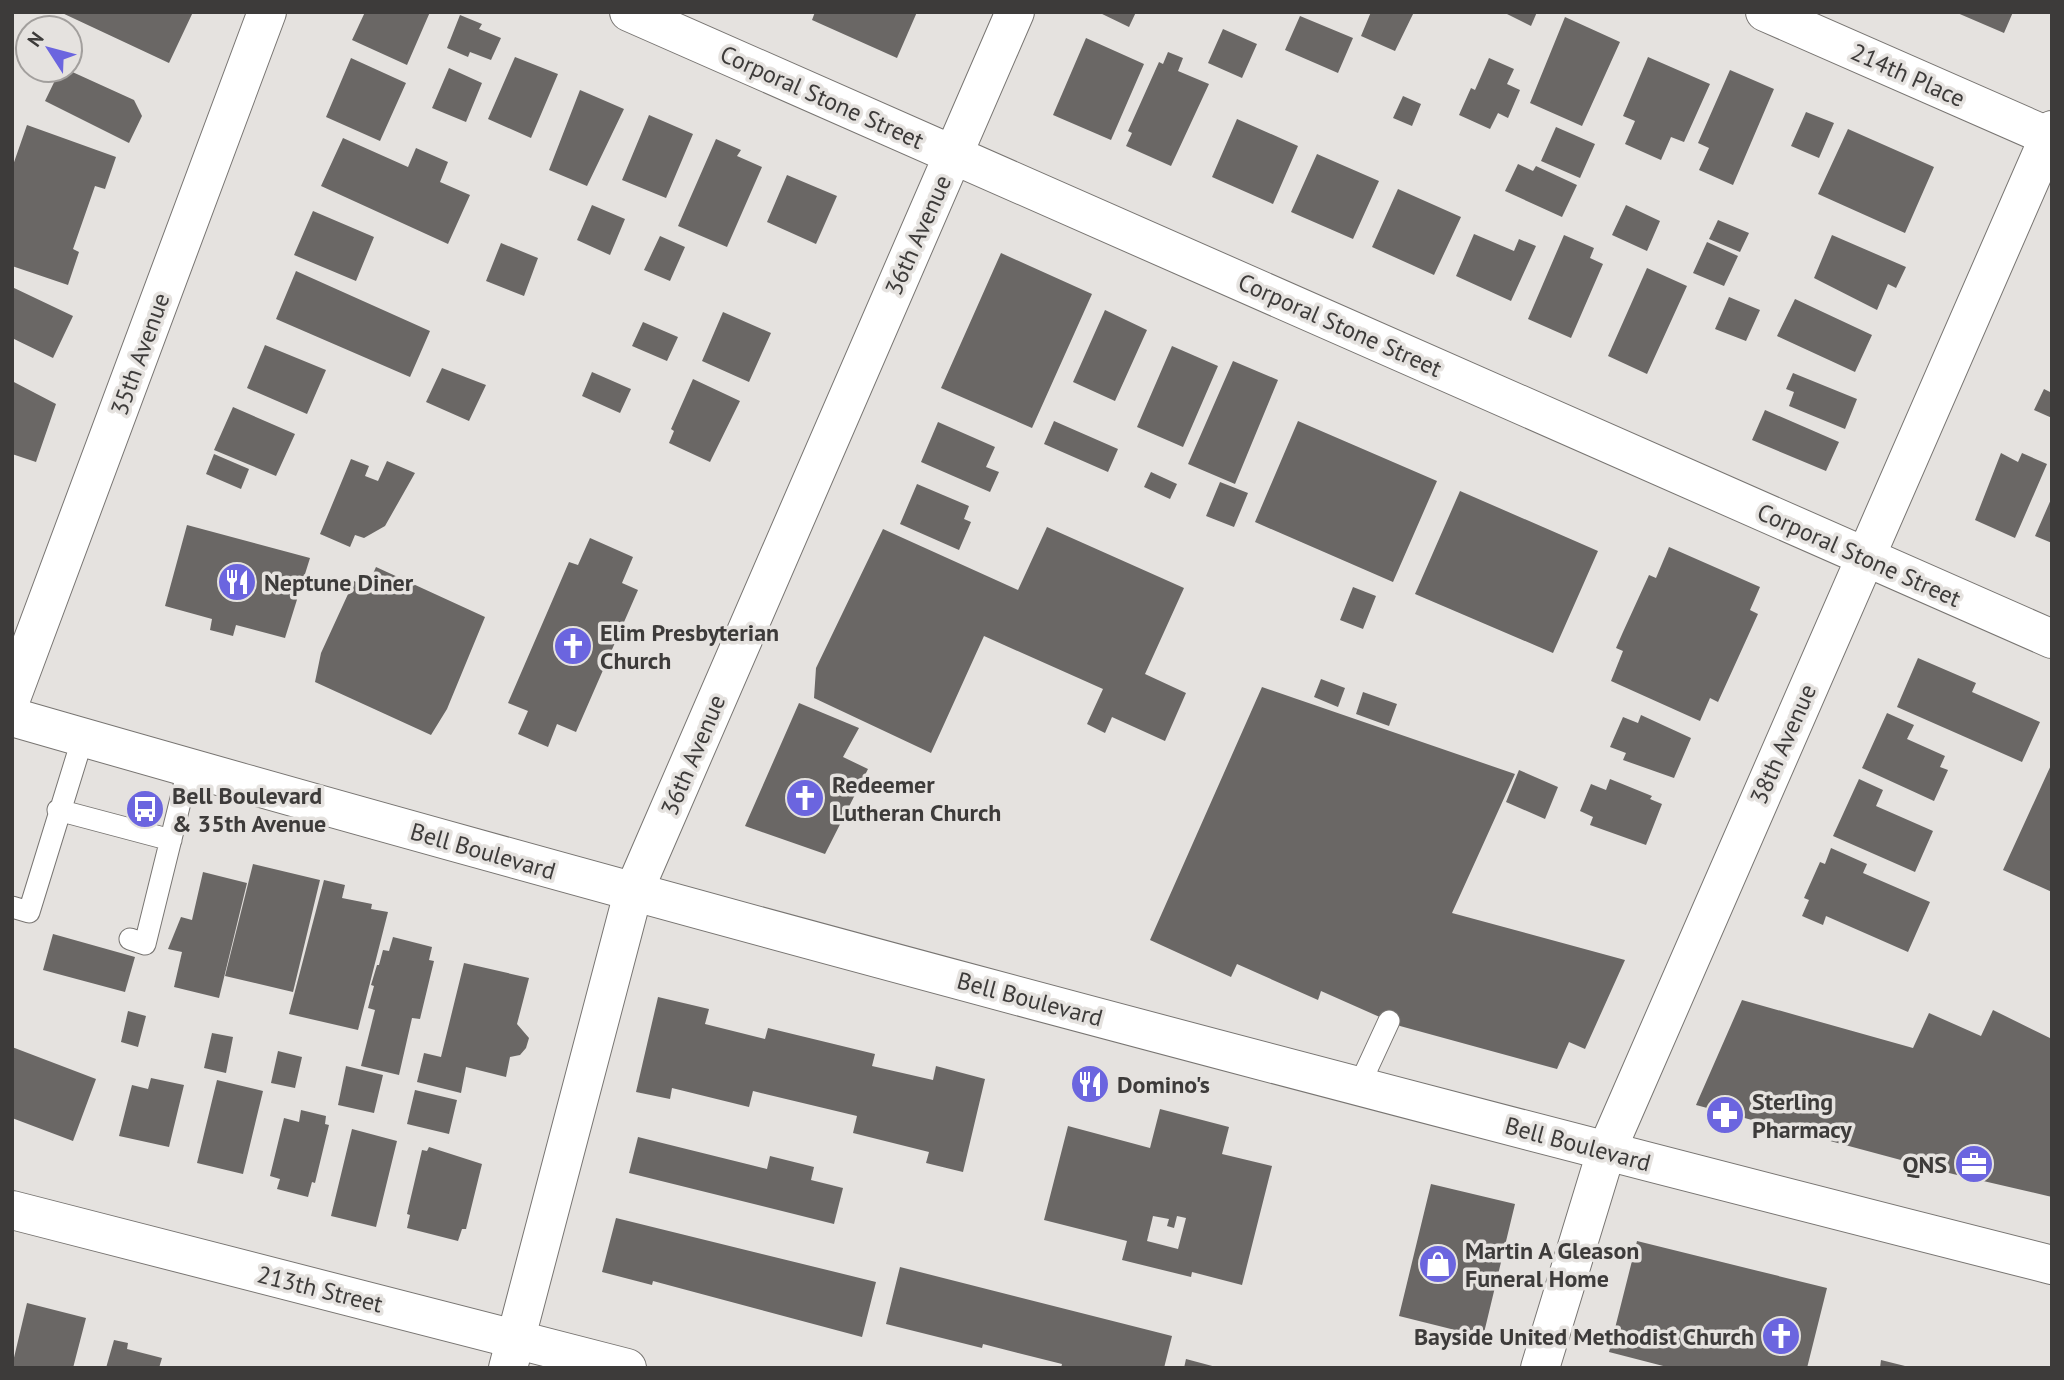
<svg xmlns="http://www.w3.org/2000/svg" width="2064" height="1380" viewBox="0 0 2064 1380" font-family="'PT Sans',sans-serif">
<rect width="100%" height="100%" fill="#e5e2df"/>
<path fill="#6a6765" fill-rule="evenodd" d="M60,12H193L169,63Z
M365,12H430L407,65L352,40Z
M815,12H917L897,58L812,20Z
M1098,12H1136L1129,27Z
M1371,12H1414L1395,51L1361,36Z
M1503,12H1537L1531,26Z
M1955,12H2013L2004,33Z
M460,15L482,24L479,29L501,38L491,60L470,52L468,57L447,48Z
M1300,16L1353,38L1338,73L1285,50Z
M1565,17L1620,42L1582,126L1530,103Z
M1223,29L1257,44L1242,78L1208,63Z
M1086,38L1144,64L1111,140L1053,115Z
M1168,52L1183,58L1178,71L1209,84L1171,166L1126,146L1132,133L1128,131L1159,62L1163,64Z
M515,57L558,74L531,138L488,119Z
M1648,57L1710,84L1684,142L1671,137L1661,160L1625,144L1635,121L1623,116Z
M351,58L406,83L380,141L326,117Z
M1489,58L1514,69L1507,84L1520,90L1508,118L1498,113L1490,129L1459,115L1471,88L1475,90Z
M449,68L482,83L466,122L432,108Z
M60,70H68L134,100L142,116L129,143L45,101Z
M1730,70L1774,89L1733,185L1699,170L1709,148L1698,143Z
M580,90L624,109L587,186L549,170Z
M1403,96L1421,104L1412,126L1393,118Z
M1806,112L1834,123L1819,158L1791,146Z
M649,115L693,134L666,198L622,180Z
M1237,119L1298,146L1273,204L1212,177Z
M27,125L116,157L105,189L95,186L73,249L79,252L68,285L12,266V168Z
M1556,127L1595,144L1580,178L1541,161Z
M1848,129L1934,167L1905,233L1818,194Z
M343,138L408,167L416,148L448,162L440,182L470,195L448,244L321,186Z
M716,139L741,150L737,156L762,167L727,247L678,226Z
M1317,154L1379,181L1353,239L1291,212Z
M1518,164L1533,171L1536,166L1577,185L1562,217L1505,191Z
M787,175L837,196L816,244L767,222Z
M1398,189L1461,217L1434,275L1372,247Z
M592,205L625,219L610,255L577,240Z
M1626,205L1660,221L1647,251L1612,235Z
M313,211L374,237L356,281L294,255Z
M1718,220L1749,233L1740,252L1709,239Z
M1474,234L1514,251L1519,239L1536,246L1511,301L1456,276Z
M1564,235L1594,248L1590,258L1603,264L1571,338L1528,319Z
M1832,235L1906,267L1896,288L1888,284L1877,310L1814,278Z
M660,236L685,247L670,281L644,270Z
M1707,242L1738,256L1724,286L1693,273Z
M501,243L538,258L524,296L486,281Z
M1001,253L1092,294L1032,428L941,388Z
M1647,268L1687,286L1647,374L1608,356Z
M296,271L430,331L410,377L276,319Z
M12,287L73,316L53,358L12,338Z
M1729,297L1760,310L1746,341L1715,329Z
M1795,299L1872,335L1855,372L1777,336Z
M1105,310L1147,330L1115,401L1073,382Z
M723,312L771,333L749,382L702,361Z
M643,322L678,337L667,361L632,346Z
M265,345L326,370L307,414L247,388Z
M1172,346L1218,366L1183,447L1137,427Z
M1233,361L1278,380L1235,484L1188,464Z
M442,368L486,385L469,421L426,402Z
M592,372L631,389L620,413L582,396Z
M1793,373L1857,399L1845,429L1789,406L1794,392L1786,389Z
M693,379L740,401L710,462L669,443L674,431L671,429Z
M12,381L56,404L36,462L12,454Z
M2044,389L2052,393V418L2034,410Z
M233,407L295,434L276,476L214,450Z
M1765,410L1839,442L1826,471L1752,440Z
M1054,421L1118,449L1108,472L1044,444Z
M1298,421L1437,481L1393,582L1255,522Z
M938,422L995,447L986,467L999,472L990,492L921,462Z
M2001,453L2018,462L2022,453L2047,464L2015,538L1975,520Z
M214,454L249,469L241,489L206,474Z
M351,459L369,466L365,476L378,481L387,461L415,473L385,526L364,538L355,535L350,547L320,534Z
M1151,472L1177,484L1170,499L1144,487Z
M1220,482L1248,493L1234,527L1206,516Z
M917,484L969,506L964,519L971,522L959,550L900,524Z
M1460,491L1598,551L1553,653L1415,594Z
M2052,497V543L2035,536Z
M187,525L310,558L285,638L236,625L233,636L210,630L212,619L165,606Z
M1047,527L1184,588L1145,674L1186,693L1165,741L1112,717L1105,733L1087,724L1103,689L984,636L931,753L814,698L816,668L883,529L1018,590Z
M590,538L633,557L622,583L638,590L576,732L557,724L548,747L518,734L528,711L508,703L569,562L578,565Z
M1669,547L1760,587L1750,610L1758,614L1718,702L1710,698L1700,721L1611,681L1623,651L1616,648L1623,632L1649,575L1656,578Z
M376,567L485,617L447,709L431,735L315,682L321,653L354,581L367,587Z
M1353,587L1376,596L1363,629L1340,620Z
M1918,658L1976,683L1972,692L2040,722L2022,762L1897,707Z
M1321,679L1345,688L1338,707L1314,697Z
M1262,687L1515,774L1452,913L1625,960L1585,1049L1569,1042L1557,1069L1400,1026L1321,991L1318,1000L1237,964L1231,977L1150,940Z
M1363,692L1397,704L1389,726L1356,714Z
M799,703L859,728L843,757L868,769L825,854L745,826Z
M1887,713L1914,725L1907,739L1945,756L1940,767L1948,770L1934,801L1862,768Z
M1641,715L1691,738L1674,778L1623,760L1626,753L1610,747L1623,717L1638,723Z
M2052,763V892L2003,870Z
M1519,770L1558,787L1545,819L1506,802Z
M1610,779L1652,796L1650,799L1662,804L1646,845L1590,825L1593,817L1580,811L1591,784L1606,790Z
M1859,779L1883,790L1876,806L1933,831L1915,872L1833,836Z
M1831,848L1867,864L1863,873L1930,902L1908,952L1826,916L1823,925L1802,916L1809,900L1804,898L1820,862L1825,864Z
M253,864L320,880L293,992L225,976Z
M203,872L247,883L219,998L174,987L182,952L168,949L181,917L192,920Z
M324,880L345,885L342,898L372,904L371,909L388,912L358,1030L289,1014Z
M53,934L135,957L125,992L43,970Z
M393,937L432,947L429,960L434,961L420,1019L412,1018L399,1075L361,1066L375,1010L368,1008L374,986L371,985L377,965H379L383,950L389,951Z
M464,963L529,978L517,1024L529,1038L526,1048L520,1055L510,1057L506,1077L466,1067L461,1093L417,1082L424,1053L441,1057Z
M658,997L709,1009L705,1024L765,1039L768,1028L875,1054L872,1066L933,1080L936,1066L985,1079L963,1172L926,1163L929,1152L853,1133L857,1116L753,1091L749,1107L672,1088L670,1099L636,1092Z
M1742,1000L1913,1048L1929,1013L1981,1036L1993,1010L2052,1039V1197L1953,1174L1696,1105Z
M128,1011L146,1016L138,1047L121,1042Z
M212,1033L233,1037L226,1073L204,1068Z
M12,1047L96,1079L73,1141L12,1118Z
M278,1051L302,1057L295,1088L271,1083Z
M346,1066L383,1075L374,1113L338,1105Z
M151,1078L184,1085L169,1147L119,1136L132,1085L148,1089Z
M217,1080L263,1091L243,1174L197,1163Z
M415,1090L457,1100L449,1134L407,1124Z
M1160,1109L1229,1127L1222,1154L1272,1166L1242,1285L1192,1272L1191,1277L1122,1260L1127,1241L1044,1220L1068,1126L1150,1148ZM1153,1216L1169,1219L1167,1226L1174,1228L1177,1216L1186,1218L1178,1249L1147,1241Z
M301,1110L326,1116L325,1124L329,1125L315,1183L312,1182L308,1197L277,1189L280,1179L270,1176L284,1118L299,1122Z
M352,1129L397,1141L376,1227L331,1216Z
M638,1137L767,1169L770,1156L814,1167L811,1180L843,1188L834,1224L629,1173Z
M429,1147L482,1164L466,1229H462L458,1241L407,1228L410,1215L407,1214L422,1150L427,1151Z
M1431,1184L1515,1204L1483,1337L1399,1316Z
M616,1218L876,1282L862,1337L653,1281L652,1285L602,1272Z
M1637,1241L1827,1288L1807,1368H1671L1609,1352Z
M900,1267L1172,1336L1164,1368H1061L1062,1364L1022,1354L983,1344L982,1348L886,1324Z
M27,1303L86,1318L73,1368L12,1366Z
M114,1340L128,1343L127,1349L162,1358L159,1368H106Z
M1186,1359L1216,1367V1368H1184Z
M1881,1360L1909,1367V1368H1880Z"/>
<g fill="none" stroke-linecap="round" stroke-linejoin="round">
<defs>
<path id="lane" d="M58,810L171,840
M12,907L29,912L83,737
M130,939L145,944L189,766
M1359,1086L1389,1021"/>
<path id="street" d="M629,12L2052,639
M1765,12L2052,138
M12,1210L627,1368
M508,1368L633,893L1015,12
M1540,1368L1606,1152L2052,130"/>
<path id="secondary" d="M12,696L267,12
M12,717C689,912 1369,1092 2052,1265"/>
</defs>
<use href="#lane" stroke="#787572" stroke-width="23"/>
<use href="#street" stroke="#787572" stroke-width="40"/>
<use href="#secondary" stroke="#787572" stroke-width="40"/>
<use href="#lane" stroke="#fff" stroke-width="21"/>
<use href="#street" stroke="#fff" stroke-width="38"/>
<use href="#secondary" stroke="#fff" stroke-width="38"/>
</g>
<defs>
<symbol id="restaurant-disc" viewBox="-11 -11 22 22"><circle r="9.5" fill="#6b65df" stroke="#e5e2df"/><path d="M-5-6h1v4h1v-4h1v4h1v-4h1v5L-1.5 .5V6h-2V.5L-5-1ZM5-6V6H3V1.5H1.5Q1.5-4 5-6Z" fill="#fff"/></symbol>
<symbol id="church-disc" viewBox="-11 -11 22 22"><circle r="9.5" fill="#6b65df" stroke="#e5e2df"/><path d="M-1.2-6h2.4v3.5h3.3v2.4h-3.3V6h-2.4V-.1h-3.3v-2.4h3.3Z" fill="#fff"/></symbol>
<symbol id="bus-disc" viewBox="-11 -11 22 22"><circle r="9.5" fill="#6b65df" stroke="#e5e2df"/><path d="M-5-6H5V4H4V6H2V4H-2V6H-4V4H-5ZM-3.5-4V0h7V-4ZM-3.5 1.2v1.5H-2V1.2ZM2 1.2v1.5H3.5V1.2Z" fill="#fff"/></symbol>
<symbol id="pharmacy-disc" viewBox="-11 -11 22 22"><circle r="9.5" fill="#6b65df" stroke="#e5e2df"/><path d="M-2-6h4v4h4v4h-4v4h-4v-4h-4v-4h4Z" fill="#fff"/></symbol>
<symbol id="office-disc" viewBox="-11 -11 22 22"><circle r="9.5" fill="#6b65df" stroke="#e5e2df"/><path d="M-6-3h4V-5.5h4V-3h4V5H-6ZM-1-4.5V-3h2v-1.5ZM-6 0V1H6V0Z" fill="#fff"/></symbol>
<symbol id="shop-disc" viewBox="-11 -11 22 22"><circle r="9.5" fill="#6b65df" stroke="#e5e2df"/><path d="M-5-2.5h2.3a2.7 3.5 0 0 1 5.4 0H5L5.5 6h-11ZM-1.5-2.5h3a1.5 2.3 0 0 0-3 0Z" fill="#fff"/></symbol>
</defs>
<g fill-rule="evenodd">
<use href="#restaurant-disc" x="215" y="560" width="44" height="44"/>
<use href="#church-disc" x="551" y="624" width="44" height="44"/>
<use href="#church-disc" x="783" y="776" width="44" height="44"/>
<use href="#bus-disc" x="123" y="787" width="44" height="44"/>
<use href="#restaurant-disc" x="1068" y="1062" width="44" height="44"/>
<use href="#pharmacy-disc" x="1703" y="1093" width="44" height="44"/>
<use href="#office-disc" x="1952" y="1142" width="44" height="44"/>
<use href="#shop-disc" x="1416" y="1242" width="44" height="44"/>
<use href="#church-disc" x="1759" y="1314" width="44" height="44"/>
</g>
<g text-anchor="middle" dominant-baseline="central" stroke-width="7" stroke-linejoin="round" paint-order="stroke">
<g font-size="24" fill="#3d3b3a" stroke="#e5e2df">
<text transform="translate(1908 75) rotate(24)">214th Place</text>
<text transform="translate(822 97) rotate(24)">Corporal Stone Street</text>
<text transform="translate(918 235) rotate(-66)">36th Avenue</text>
<text transform="translate(1340 325) rotate(24)">Corporal Stone Street</text>
<text transform="translate(140 354) rotate(-70)">35th Avenue</text>
<text transform="translate(1859 555) rotate(24)">Corporal Stone Street</text>
<text transform="translate(1783 744) rotate(-66)">38th Avenue</text>
<text transform="translate(693 755) rotate(-67)">36th Avenue</text>
<text transform="translate(483 851) rotate(16)">Bell Boulevard</text>
<text transform="translate(1030 999) rotate(15)">Bell Boulevard</text>
<text transform="translate(1578 1144) rotate(15)">Bell Boulevard</text>
<text transform="translate(320 1289) rotate(14)">213th Street</text>
</g>
<g font-size="24" font-weight="bold" fill="#3d3b3a" stroke="#e5e2df" text-anchor="start">
<text x="264" y="582">Neptune Diner</text>
<text x="600" y="632">Elim Presbyterian<tspan x="600" dy="28">Church</tspan></text>
<text x="832" y="784">Redeemer<tspan x="832" dy="28">Lutheran Church</tspan></text>
<text x="172" y="795">Bell Boulevard<tspan x="172" dy="28">&amp; 35th Avenue</tspan></text>
<text x="1117" y="1084">Domino's</text>
<text x="1752" y="1101">Sterling<tspan x="1752" dy="28">Pharmacy</tspan></text>
<text x="1947" y="1164" text-anchor="end">QNS</text>
<text x="1465" y="1250">Martin A Gleason<tspan x="1465" dy="28">Funeral Home</tspan></text>
<text x="1754" y="1336" text-anchor="end">Bayside United Methodist Church</text>
</g>
</g>
<rect width="2064" height="1380" fill="none" stroke="#3d3b3a" stroke-width="28"/>
<g transform="translate(49 49) rotate(306)"><circle r="33" fill="#e5e2df" stroke="#a29f9d" stroke-width="2"/>
<path d="M0-5L12 26L0 18L-12 26Z" fill="#6b65df"/>
<text y="-10" font-size="19" font-weight="bold" text-anchor="middle" fill="#3d3b3a">N</text>
</g>
</svg>
